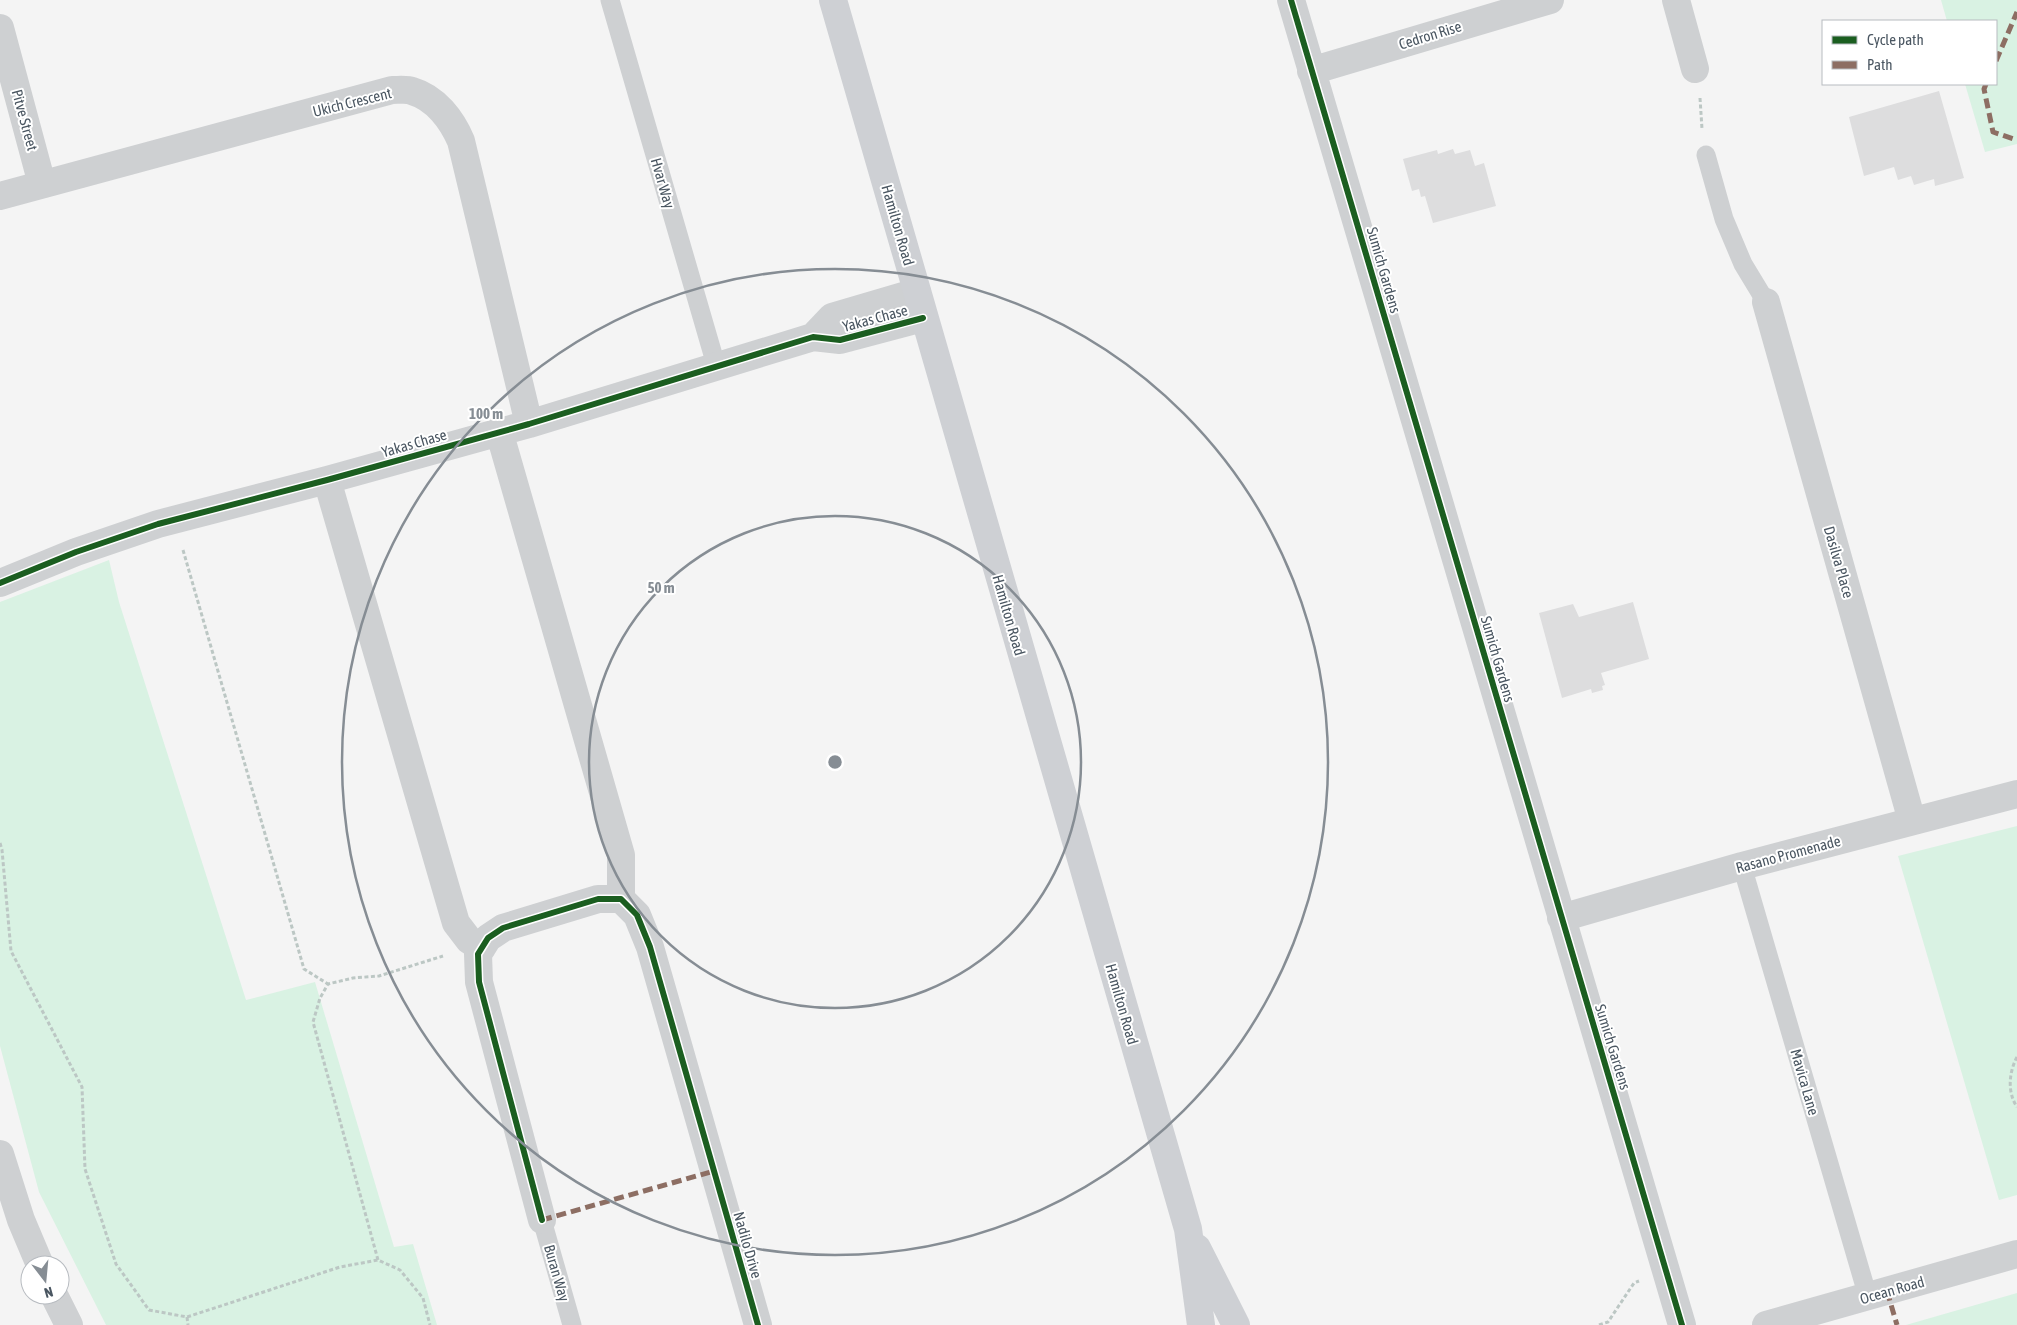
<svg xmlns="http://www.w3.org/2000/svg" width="2017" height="1325" viewBox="0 0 2017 1325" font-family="'Asap Condensed',sans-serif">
<rect width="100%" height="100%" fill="#f4f4f4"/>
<path fill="#d9f2e3" d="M1941,0H2017V144L1985,152L1965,84H1996V21H1947Z
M109,560L119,602L246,1000L315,982L394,1247L413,1244L437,1325H106L39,1192L0,1046V602Z
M2017,826V1195L1999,1200L1898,856Z
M2017,1293V1325H1906Z"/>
<path fill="#ddddde" d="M1939,91L1964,178L1935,186L1934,179L1914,185L1911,176L1898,180L1894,167L1864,176L1849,117Z
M1453,149L1455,154L1470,150L1475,166L1484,163L1496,206L1433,223L1425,196L1421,197L1419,189L1412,191L1403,159L1437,150L1438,154Z
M1633,602L1649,659L1601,673L1605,685L1602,686L1603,690L1592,693L1591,689L1562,698L1539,613L1573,604L1579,617Z"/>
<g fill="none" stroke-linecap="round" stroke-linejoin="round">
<path stroke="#bcc7c4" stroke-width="3" stroke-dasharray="4 2.5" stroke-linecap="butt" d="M1700,98L1702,129
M183,550L304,969L328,984
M0,843L2,850L11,951L82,1087L85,1169L116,1264L149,1310L187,1317L340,1267L378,1260L400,1270L423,1298L430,1325
M2017,1057C2009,1072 2007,1092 2017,1107
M378,1260L313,1022L320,998L328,984L353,978L379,976L443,956
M187,1317L188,1325
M1599,1325L1608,1322L1634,1283L1639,1281"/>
<path stroke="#ced0d2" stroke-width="19" d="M610,0L716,365
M1706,155L1724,219L1743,264L1766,302
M1742,866L1868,1297
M542,1220L572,1325"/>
<path stroke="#ced0d2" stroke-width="28" d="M1291,0L1682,1325
M1676,0L1695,69
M0,28L42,184
M1311,71L1550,0
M0,196L392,90C399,90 407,89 412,91C436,98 452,120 461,141L529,424
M1766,302L1912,821
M813,337L832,317L917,292
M499,431L621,855V899
M327,480L456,923L469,940L482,948
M0,583L76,552L158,524L327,480L529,424L813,337L840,340L923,318
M1561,918L1742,866L2017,794
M0,1154L21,1220L40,1265
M542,1220L479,982L478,954L488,938L503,928L598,899H621L637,915L650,947L758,1325
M54,1295L69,1325
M1766,1325L2017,1254"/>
<path stroke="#ced0d4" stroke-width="28" d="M833,0L1188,1229L1201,1325
M1197,1248L1236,1325"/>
<path stroke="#8d6e63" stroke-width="5" stroke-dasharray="10 5" stroke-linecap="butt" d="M1996,61L2017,12
M1986,84L1984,89L1993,132L2017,140
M542,1220L714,1171
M1887,1291L1897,1325"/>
<defs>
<path id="cycleway" d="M1291,0L1682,1325
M0,583L76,552L158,524L327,480L529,424L813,337L840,340L923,318
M542,1220L479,982L478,954L488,938L503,928L598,899H621L637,915L650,947L758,1325"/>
</defs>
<use href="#cycleway" stroke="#fff" stroke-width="9"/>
<use href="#cycleway" stroke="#1b5e20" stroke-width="6"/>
</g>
<g fill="none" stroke="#868d94" stroke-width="2.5">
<circle cx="835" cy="762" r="246"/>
<circle cx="835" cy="762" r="493"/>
</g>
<g text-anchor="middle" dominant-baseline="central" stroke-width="4" stroke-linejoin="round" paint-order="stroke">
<g font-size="15" fill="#4a5661" stroke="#fff">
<text transform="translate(1430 35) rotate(-17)">Cedron Rise</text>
<text transform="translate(352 102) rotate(-14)">Ukich Crescent</text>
<text transform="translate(25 120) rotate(75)">Pitve Street</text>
<text transform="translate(663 183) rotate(74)">Hvar Way</text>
<text transform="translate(898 225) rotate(74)">Hamilton Road</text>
<text transform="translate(1384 270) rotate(74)">Sumich Gardens</text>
<text transform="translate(875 318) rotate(-15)">Yakas Chase</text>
<text transform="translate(414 443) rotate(-16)">Yakas Chase</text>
<text transform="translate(1839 562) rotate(74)">Dasilva Place</text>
<text transform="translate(1009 615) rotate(74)">Hamilton Road</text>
<text transform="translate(1498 659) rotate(74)">Sumich Gardens</text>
<text transform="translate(1788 854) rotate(-15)">Rasano Promenade</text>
<text transform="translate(1122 1004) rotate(74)">Hamilton Road</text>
<text transform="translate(1613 1047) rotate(73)">Sumich Gardens</text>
<text transform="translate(1805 1082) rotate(74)">Mavica Lane</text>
<text transform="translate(748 1245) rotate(74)">Nadilo Drive</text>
<text transform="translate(557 1273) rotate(74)">Buran Way</text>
<text transform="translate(1892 1290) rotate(-16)">Ocean Road</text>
</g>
</g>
<circle cx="835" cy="762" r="8" fill="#868d94" stroke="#fff" stroke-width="2.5"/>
<g font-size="15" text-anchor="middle" font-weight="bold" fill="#868d94" stroke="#fff" stroke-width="4" stroke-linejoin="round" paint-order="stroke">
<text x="486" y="419">100 m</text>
<text x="661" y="593">50 m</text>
</g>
<rect x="1822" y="20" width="175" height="65" fill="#ffffff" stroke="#b7bbc0"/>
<rect x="1832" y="36" width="25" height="8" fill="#1b5e20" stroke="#b7bbc0"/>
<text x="1867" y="45" font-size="15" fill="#4a5661">Cycle path</text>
<rect x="1832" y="61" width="25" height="8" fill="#8d6e63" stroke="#b7bbc0"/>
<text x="1867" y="70" font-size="15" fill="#4a5661">Path</text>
<g transform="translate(45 1280) rotate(164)"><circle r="24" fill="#ffffff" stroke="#b7bbc0"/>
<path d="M0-4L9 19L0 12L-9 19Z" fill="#868d94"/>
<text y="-8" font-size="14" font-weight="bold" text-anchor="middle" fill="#4a5661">N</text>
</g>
</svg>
